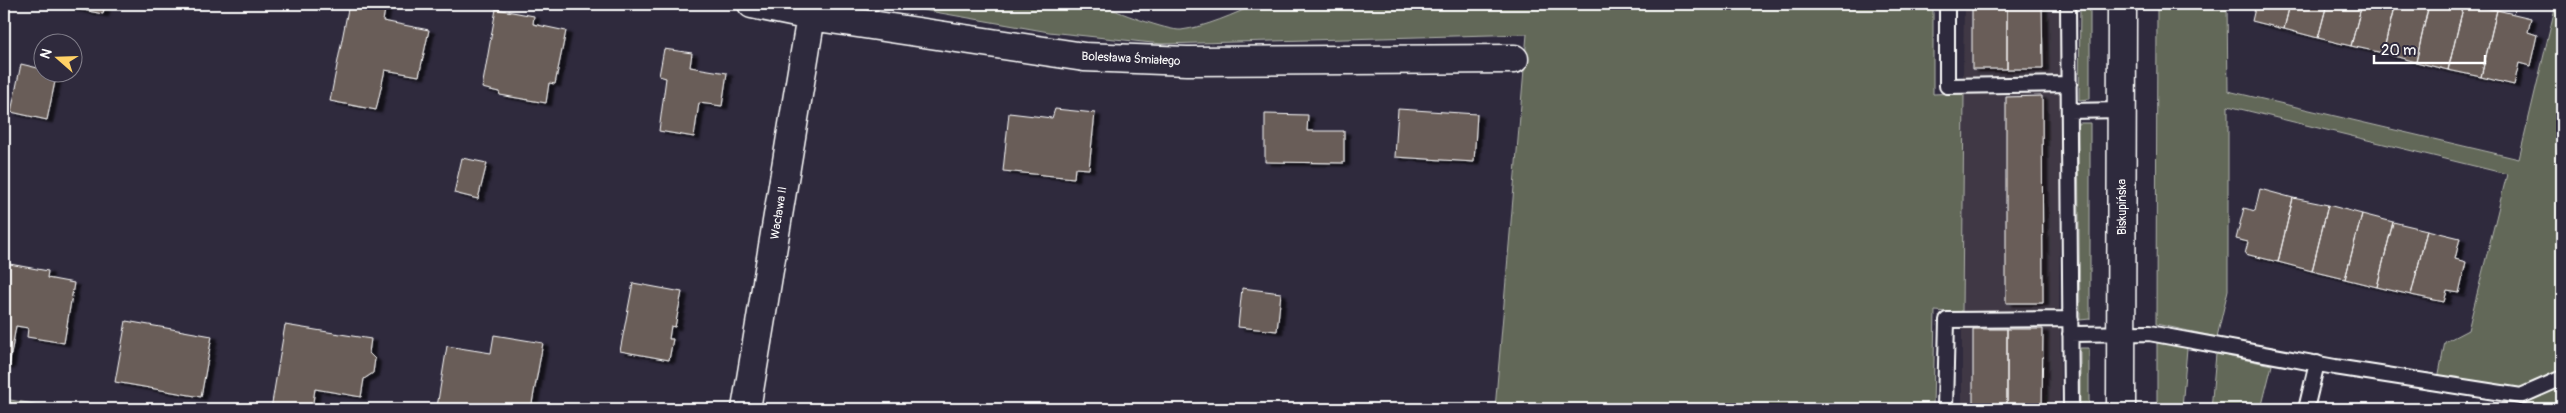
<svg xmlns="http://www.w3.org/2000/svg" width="2566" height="413" viewBox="0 0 2566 413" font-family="Pangolin,sans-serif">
<defs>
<filter id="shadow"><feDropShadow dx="5.5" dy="3" stdDeviation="1" flood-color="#0009"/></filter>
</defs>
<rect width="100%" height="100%" fill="#2f2a3d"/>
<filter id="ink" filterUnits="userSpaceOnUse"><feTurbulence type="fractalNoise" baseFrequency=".02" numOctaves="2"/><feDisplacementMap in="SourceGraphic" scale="10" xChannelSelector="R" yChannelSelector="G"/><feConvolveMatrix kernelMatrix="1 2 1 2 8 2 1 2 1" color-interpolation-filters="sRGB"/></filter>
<g filter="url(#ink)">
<path fill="#403945" d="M1964,4H2062L2063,76L1963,77Z
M2061,92L2059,312L1962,313L1964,93Z
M2060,326V409H1962V327Z"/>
<path fill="#626759" stroke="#b0b3ac" d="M889,4H1101C1113,11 1168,31 1181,30C1206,27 1234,14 1257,4H1933V94L1964,93L1962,313L1935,311L1933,409H1495L1527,34L1162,44L1049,32Z
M2080,4H2090V99L2079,100Z
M2157,4H2227L2228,91L2519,159L2556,4H2562V409H2518L2521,396L2437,384L2445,342L2468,330L2507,174L2228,106V290L2217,337L2156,324Z
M2078,123H2090V319L2080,320Z
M2157,342L2187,348L2182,409H2157Z
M2080,348H2089V409H2080Z
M2216,354L2272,365L2261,409H2211Z
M4,399L64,409H4Z"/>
<path fill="#695d59" stroke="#fff" filter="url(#shadow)" d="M53,4H105L103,14Z
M349,4H386L383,21L429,30L419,76L385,70L376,110L330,101Z
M1972,4H2007V69H1972Z
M2007,4H2042L2043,69H2007Z
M2256,4H2290L2284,29L2252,21Z
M2290,4H2327L2318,38L2284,29Z
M2327,4H2362L2351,46L2318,38Z
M2362,4H2395L2383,53L2351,46Z
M2395,4H2429L2416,62L2383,53Z
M2429,4H2464L2448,70L2416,62Z
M2464,4L2497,10L2481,77L2448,70Z
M496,9L534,16L533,24L566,31L555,84L549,83L546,103L500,95L499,92L482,88Z
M2497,10L2531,18L2528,32L2537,35L2530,66L2519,63L2514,85L2481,77Z
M664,49L692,53L690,67L727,73L722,106L699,103L694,137L659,131L666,78L659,76Z
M21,64L42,69V72H57L47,120L11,112Z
M2042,96L2043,303H2006V97Z
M1055,109L1095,113L1089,169L1075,168L1074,178L1003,171L1009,113L1052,118Z
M1398,109L1477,114L1474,162L1395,157Z
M1265,114L1308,115L1307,131H1344V163L1265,162Z
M462,158L487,163L478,199L454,193Z
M2260,189L2293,198L2278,262L2245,254L2248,242L2236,239L2244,208L2255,211Z
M2293,198L2328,205L2312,271L2278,262Z
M2328,205L2362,214L2345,279L2312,271Z
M2362,214L2393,222L2377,287L2345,279Z
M2393,222L2427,230L2411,295L2377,287Z
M2427,230L2460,238L2455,259L2466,262L2459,293L2447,291L2444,302L2411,295Z
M4,263L48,271L47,278L74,283L64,343L27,337L28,328L16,326L9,366L4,365Z
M633,283L682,292L675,327L671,326L669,339H673L669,360L620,351Z
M1242,288L1281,293L1277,331L1238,327Z
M126,321L212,336L201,397L115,382Z
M285,325L371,339L369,353L375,359L373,373L364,379L361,397L315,389L312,409H271Z
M1973,329H2007V409H1973Z
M2007,329H2043L2042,409H2007Z
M494,335L543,343L531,409H450L437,407L447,346L491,353Z"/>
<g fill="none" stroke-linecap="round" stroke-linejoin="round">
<defs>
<path id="lane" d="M1947,4V86L2069,84
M2068,4L2071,409
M2069,111L2122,110
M2070,334L2149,333L2335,367L2521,396L2562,378
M1945,409L1947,320L2071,319
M2306,409L2317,363"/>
<path id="street" d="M752,4L811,16L1084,57L1187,61L1514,59
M746,409L811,16"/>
<path id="secondary" d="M2121,409L2122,4"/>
</defs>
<use href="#lane" stroke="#fff" stroke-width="18"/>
<use href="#street" stroke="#fff" stroke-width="31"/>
<use href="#secondary" stroke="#fff" stroke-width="31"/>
<use href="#lane" stroke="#2f2a3d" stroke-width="14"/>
<use href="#street" stroke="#2f2a3d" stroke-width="28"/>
<use href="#secondary" stroke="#2f2a3d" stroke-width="28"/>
</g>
</g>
<g text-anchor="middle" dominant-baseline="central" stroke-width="4.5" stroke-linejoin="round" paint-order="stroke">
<g font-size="12" fill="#fff" stroke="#2f2a3d">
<text transform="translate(1131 59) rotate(3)">Bolesława Śmiałego</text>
<text transform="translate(2122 207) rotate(-90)">Biskupińska</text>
<text transform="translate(779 213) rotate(-81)">Wacława II</text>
</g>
</g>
<rect width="2566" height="413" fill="none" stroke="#2f2a3d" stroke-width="20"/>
<rect x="10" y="10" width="2546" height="393" fill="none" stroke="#fff" stroke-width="2" filter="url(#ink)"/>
<g transform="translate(58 58) rotate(290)"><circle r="24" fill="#2f2a3d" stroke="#827f8b"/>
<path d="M0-4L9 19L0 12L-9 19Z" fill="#ffd166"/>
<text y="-8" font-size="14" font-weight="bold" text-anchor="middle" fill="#ffffff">N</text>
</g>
<path d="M2374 55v8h111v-8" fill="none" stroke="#ffffff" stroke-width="2.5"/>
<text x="2381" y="55" font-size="15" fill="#ffffff" stroke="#2f2a3d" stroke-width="4" paint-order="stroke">20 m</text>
</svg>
